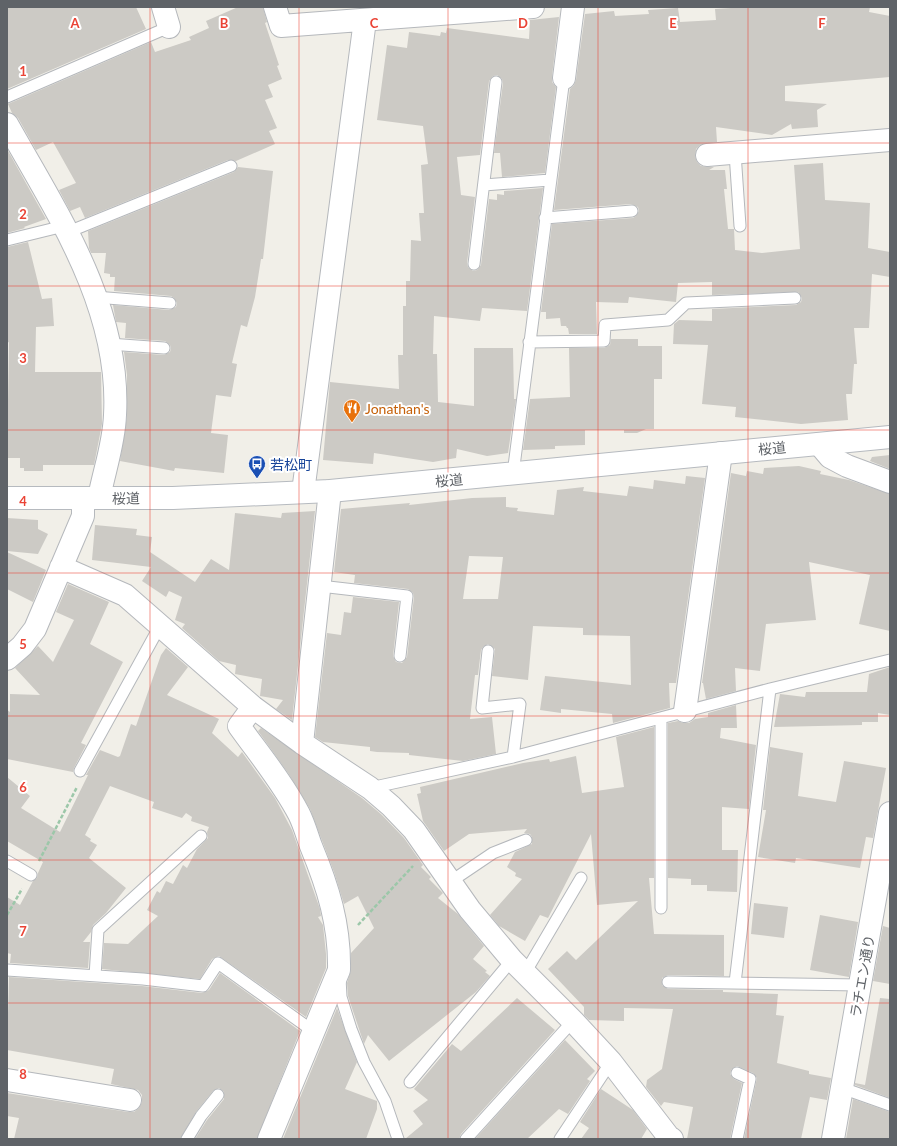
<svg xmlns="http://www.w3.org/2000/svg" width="897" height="1146" viewBox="0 0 897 1146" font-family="Lato,'Noto Sans JP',sans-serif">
<rect width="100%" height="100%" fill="#f1efe8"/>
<path fill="#cccac5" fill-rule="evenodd" d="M7,7H136L146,29L7,89Z
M238,7H263L267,22L265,23L279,65L277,66L282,79L268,85L273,97L265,100L277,128L269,131L275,144L236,161L228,160L85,218L80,207L70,211L59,190L76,183L53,142L36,150L18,118L12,113L8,104L151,42L155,52L191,40L189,37L209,28L206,21Z
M747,7H870L869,12L890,16V77L785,86V101L827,104L817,110L818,127L792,129L791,124L772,135L716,127L717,142L700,145L696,149L695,156L697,162L701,166L714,167L709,170H725L727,189H724L728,229H734L735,250L762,253L800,249L794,165L823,163L825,200L870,203L868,248L890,252V277L872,274L869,328H854L857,364H854L852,394H846L848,420L801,424L735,417L736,407L702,404L708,345L673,344L674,324L679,320L712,321V309L796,305L801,302L802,298L798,292L712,295V282L678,283L676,302L629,297L628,303L596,302L597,334H569L568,328H567L566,326H561L560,318L546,319V312H541L552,224L633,218L636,216L639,211L638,207L631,204L554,210L570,89L574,85L576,80L585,14L614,11L615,16L649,14L648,10L678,8L680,22L716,20L715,9Z
M559,17L552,76V82L556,87L545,173L502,177L500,153H494L503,83L502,79L497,75L493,76L489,81L480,155L457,157L461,195L475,197L467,263L468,267L473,271L477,270L481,265L489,199L497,200V194L504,195V191L543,188L527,311L482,308L480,321L434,316L433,354H437L438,402L474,406V348H513L514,399H516L508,453L487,456L457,449L456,458L433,462L374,453L373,464L323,460L330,382L399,389L398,355H403V306H406V281H410L411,240L421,241L419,213H424L421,165L428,164L423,126L377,120L387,45L407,48L409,32L440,36L441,32L446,33L447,28L529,39L530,20Z
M7,149L46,219L24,227L25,228L7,233Z
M238,167L273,171L263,259H261L255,297L247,327L241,325L232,363L237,364L231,397L216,395L211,433L228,435L224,473L175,468L174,471L120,461L127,416V375L124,352L164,355L170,352L171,348L170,345L165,341L125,338L126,323L116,322L113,305L169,310L176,307L177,303L174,298L171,296L114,291L115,277H110V274L104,273L106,253H91L89,248L88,231L234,172Z
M28,242L42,299L52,298L54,326L36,327L35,372H101L102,424L94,465H43V471H24V468H20V458H7L9,342L7,343V247Z
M611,339H638V346H662V379H654V429H646L637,433H624V430H585V445L555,446V449L523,450L530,399L570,397L569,348H604L610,345Z
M890,455V469L870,461L872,457Z
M799,466L821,471L820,474L849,480L890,494V631L859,624L870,575L809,562L816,620L766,624L760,671L735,668L736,691L706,699L703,683H702L731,473L746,476L747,471L763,474L764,468Z
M686,476L705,478L676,683H669L670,708L613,723L612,714L561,709V713L540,710L545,676L631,685L630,636L583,635V628L533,626L528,680L492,676L495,649L488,644L483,647L481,650L478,675H475L470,719L492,717L496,754L463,761L409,755V753L377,752L370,751V747L323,742L315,737L327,633L341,635L344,612L351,613L353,597L399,602L393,656L396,662L402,663L407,657L414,597L413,593L408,589L354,583L355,575L334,572L341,509L410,503L409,505L472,498L506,497V507L518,508L517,511L554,515L557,490L584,487L583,491L627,496L629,486L653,489L654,480L685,484ZM469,556L503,557L498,599H463Z
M315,511L292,720L276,709L283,700L260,696L262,679L235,674L236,665L219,661L182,628L185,624L175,620L182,597L169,591L166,597L142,581L151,567L92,560L95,525L137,529L136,535L152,537L150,552L195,582L211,559L229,570L235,513L281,518L282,513Z
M7,518L38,520V529L48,534L38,554L7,551Z
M7,552L46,570L33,602L7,589Z
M68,584L109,602L90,644L123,662L81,743L86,745L74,768L73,772L7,759V710L10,712V694L40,695L15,668L38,646L53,662L74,620L56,612Z
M166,648L188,667L167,695L219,719L212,733L238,757L242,752L275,798L292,830L320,909L321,916L318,917L323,925L326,954V968L306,1017L219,956L212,959L200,979L102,969L104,943L128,944L158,916L147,910L157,891L160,893L166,881L173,884L183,865L187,868L197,849L208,838L207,832L209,827L191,821L192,817L186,813L182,818L152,808L154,802L110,786L85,835L91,839L90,841L97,845L89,858L126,888L106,913L93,925L91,932L83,942H90L88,968L10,963L11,954L7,953V897L20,905L33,881L37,878L38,873L43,862L7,841V777L30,796L21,808L60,832L88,775H86L100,750L118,757L120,756L131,724L136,726L161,655Z
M890,667V715L878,713V722H862V725L774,727L780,694L805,697L806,692H867L869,674Z
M736,705L737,728H721L720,738L756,745L749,809L722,807V850H738L737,892L707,891V885H691V879L668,878V723L678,721L683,723H689L695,719L708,717V713Z
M654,727V878H649L654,934L724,935V976L668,975L662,978V985L668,989L723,990V992L778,994L776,1015L784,1016L777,1063L809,1071V1074L831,1078L827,1100L810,1097L801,1139H744L757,1078L753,1073L737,1066L731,1070L730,1074L734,1079L742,1083L730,1139H687L693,1107L664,1102L661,1106L646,1087L647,1080L662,1069L673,1009L624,1008V1021L589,1020L584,1015V1007L548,969L567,951L576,960L638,901L597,905L591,834L548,918L540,915L525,941L499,926L490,915L522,879L515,876L516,873L507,867L515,852L532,844V837L530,834L524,833L527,829L469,834L444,851L423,821L417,794L421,793L420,787L523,763L549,759L550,762L576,756L582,793L624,787L616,737Z
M261,728L362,798L382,815L404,838L423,865L421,867L431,877L429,879L443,893L438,898L458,914L484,946L473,959L487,971L485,972L490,976L476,992L389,1061L368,1035L364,1044L348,996L347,983L351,970V953L374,928L358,896L344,904L334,872L310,809L288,773L258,731Z
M770,747L803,753L798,796L836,802L844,761L886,768L873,838L866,837L860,868L796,858L795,863L758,857L766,810H763Z
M754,903L788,907L784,938L751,934Z
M820,915L858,922L849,977L810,970Z
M883,926L890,928V984L873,981Z
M220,973L300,1031L257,1139H195L207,1120L224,1099V1092L219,1088L213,1091L196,1112L180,1139H14L19,1118L7,1116V1093L128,1112H134L139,1108L142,1102V1095L138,1090L111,1084L114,1069L7,1050L9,977L142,986L202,993L209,990Z
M517,998L555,1030L461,1134L459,1139H405L423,1124L413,1111L428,1100L414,1089L452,1044L461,1051Z
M880,998L890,999V1098L855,1085V1083L865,1085Z
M337,1008L357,1062L345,1089L377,1101V1109L366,1139H283Z
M565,1040L595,1071L587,1079L590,1081L568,1114L559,1109L527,1139H475Z
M601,1089L633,1110L647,1129L641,1139H581L589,1128L580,1122Z
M853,1099L890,1112V1139H846Z"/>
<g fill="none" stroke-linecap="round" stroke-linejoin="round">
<defs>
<path id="lane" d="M7,97L169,27
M735,153L740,226
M484,185L550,180
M545,218L632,211
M68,232L231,166
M7,240L64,226
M474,264L496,82
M95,297L170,303
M529,342L604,341L605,325L668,320L686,303L795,298
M109,344L164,348
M513,474L564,78
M320,586L407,596L400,656
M488,651L482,708L520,704L513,757
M661,718V908
M80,771L161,624
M370,788L513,757L770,689L890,660
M7,861L31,875
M450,882L493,853L526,840
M7,970L143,979L203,986L218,963L313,1031
M525,973L581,878
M95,976L98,930L201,836
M340,978L341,997L351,1029L364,1062L385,1101L398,1139
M668,982L860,985
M735,983L770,689
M737,1073L750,1079L737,1139
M410,1082L512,960
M842,1088L890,1105
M187,1139L201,1116L218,1095
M466,1139L573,1021
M560,1139L611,1062"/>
<path id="street" d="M163,7L169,27
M275,7L281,26L533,7
M564,78L573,7
M7,124C57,213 121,308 115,415C114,444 104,471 99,498
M707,155L890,140
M819,444L830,457L847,466L890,482
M303,492L365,20
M61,567L125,595L253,707L302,743L370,788L391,806L414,830L470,910L512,960L573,1021L611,1062L668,1136L672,1139
M7,659L22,646L35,629L83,516V498
M253,707L239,726C259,754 283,783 299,814C304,824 307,835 311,846C328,887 340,925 339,970L269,1139
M685,711L721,453
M302,743L330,491
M7,1080L130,1100
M833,1139L890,813"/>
<path id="secondary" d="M7,498H173L330,491L890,437"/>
</defs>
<use href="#lane" stroke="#b5b8bc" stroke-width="13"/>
<use href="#street" stroke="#b5b8bc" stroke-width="24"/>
<use href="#secondary" stroke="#b6babf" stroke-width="24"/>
<path stroke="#9cc7a9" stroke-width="2.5" stroke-dasharray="4 2" stroke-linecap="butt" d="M39,861L77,787
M7,915L22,889
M358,925L413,866"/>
<use href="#lane" stroke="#fff" stroke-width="11"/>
<use href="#street" stroke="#fff" stroke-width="22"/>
<use href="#secondary" stroke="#fff" stroke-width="22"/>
</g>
<path fill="none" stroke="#ea4335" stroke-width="1" stroke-opacity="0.55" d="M150,7V1139M299,7V1139M448,7V1139M598,7V1139M748,7V1139M7,143H890M7,286H890M7,430H890M7,573H890M7,716H890M7,860H890M7,1003H890"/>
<defs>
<symbol id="restaurant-pin" viewBox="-11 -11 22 30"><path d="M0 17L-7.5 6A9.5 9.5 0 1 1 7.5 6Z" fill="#e8710a" stroke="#fff"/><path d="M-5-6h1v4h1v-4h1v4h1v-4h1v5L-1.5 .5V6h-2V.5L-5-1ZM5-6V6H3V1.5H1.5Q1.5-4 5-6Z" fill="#fff"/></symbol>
<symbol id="bus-pin" viewBox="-11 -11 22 30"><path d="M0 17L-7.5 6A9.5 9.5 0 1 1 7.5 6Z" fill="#1a4fb4" stroke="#fff"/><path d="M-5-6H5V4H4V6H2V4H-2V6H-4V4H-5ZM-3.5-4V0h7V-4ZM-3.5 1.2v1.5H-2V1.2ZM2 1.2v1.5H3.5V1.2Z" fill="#fff"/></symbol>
</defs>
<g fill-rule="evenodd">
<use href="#restaurant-pin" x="342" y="398" width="20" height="27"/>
<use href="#bus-pin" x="247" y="454" width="20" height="27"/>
</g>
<g text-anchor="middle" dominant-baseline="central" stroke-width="4" stroke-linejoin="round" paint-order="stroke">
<g font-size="14" fill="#c56008" stroke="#fff" text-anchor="start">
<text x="365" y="408">Jonathan's</text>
</g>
<g font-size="14" fill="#5f6368" stroke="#fff">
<text transform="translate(772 448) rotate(-5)">桜道</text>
<text transform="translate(449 480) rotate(-5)">桜道</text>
<text transform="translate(126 498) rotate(-1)">桜道</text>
<text transform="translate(862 976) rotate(-80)">ラチエン通り</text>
</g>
<g font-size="14" fill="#164399" stroke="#fff" text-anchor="start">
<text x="270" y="464">若松町</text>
</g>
</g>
<g font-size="13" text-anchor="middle" font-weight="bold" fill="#ea4335" stroke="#fff" stroke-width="4" stroke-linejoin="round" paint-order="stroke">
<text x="75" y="28">A</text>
<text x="224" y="28">B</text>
<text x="374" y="28">C</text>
<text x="523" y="28">D</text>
<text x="673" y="28">E</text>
<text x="822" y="28">F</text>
<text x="23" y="76">1</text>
<text x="23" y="219">2</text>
<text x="23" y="363">3</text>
<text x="23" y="506">4</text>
<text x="23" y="649">5</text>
<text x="23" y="792">6</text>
<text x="23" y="936">7</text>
<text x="23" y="1079">8</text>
</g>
<rect width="897" height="1146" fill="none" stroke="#5f6368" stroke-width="16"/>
</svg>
